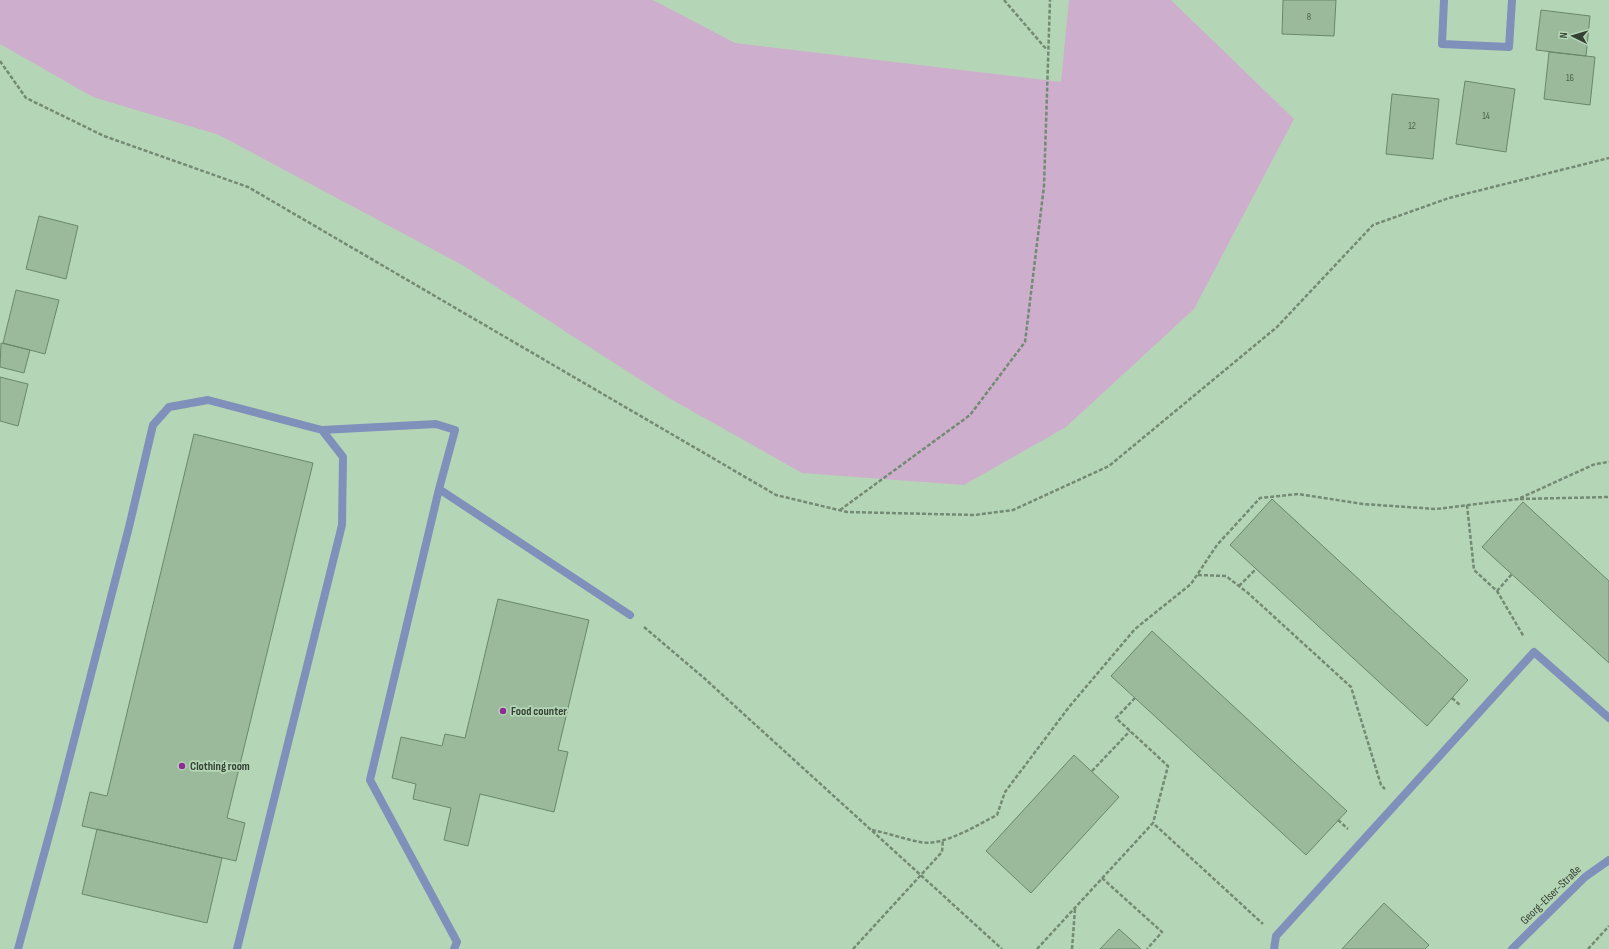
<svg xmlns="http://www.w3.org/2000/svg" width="1609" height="949" viewBox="0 0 1609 949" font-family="'Sofia Sans Condensed',sans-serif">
<rect width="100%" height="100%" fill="#b5d6b6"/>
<path fill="#cdaecd" d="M0,0H653L735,43L1061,82L1069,0H1171L1294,119L1194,309L1066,427L964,485L802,473L667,397L464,266L219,135L93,97L0,44Z"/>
<path fill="#9aba9b" stroke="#69886a" d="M1283,0H1336L1334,36L1282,34Z
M1541,10L1590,16L1586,56L1536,50Z
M1549,52L1595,57L1590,105L1544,99Z
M1465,81L1515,89L1506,152L1456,144Z
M1392,94L1439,99L1433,159L1386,154Z
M39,216L78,226L66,279L26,269Z
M16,290L59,300L45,354L3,343Z
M1,343L30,350L24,373L0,367Z
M0,377L28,384L18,426L0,421Z
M194,434L313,463L227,818L245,823L236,861L82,826L90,792L107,796Z
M1272,499L1468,680L1427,726L1230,545Z
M1523,502L1609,581V663L1482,547Z
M498,599L589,620L558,750L568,752L554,812L480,794L468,846L444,840L451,808L413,799L416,784L392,778L401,737L442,746L445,734L465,738Z
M1152,631L1347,811L1306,855L1111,676Z
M1074,755L1119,797L1031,893L986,851Z
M97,829L222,858L207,923L82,894Z
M1384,903L1429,945L1425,949H1342Z
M1119,929L1141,949H1100Z"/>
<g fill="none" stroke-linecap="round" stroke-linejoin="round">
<path stroke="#738a74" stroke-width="2.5" stroke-dasharray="4 2" stroke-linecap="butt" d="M1004,0L1047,50
M0,61L26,98L104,136L248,187L776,495L847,512L975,515L1013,510L1109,466L1277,327L1373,225L1449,198L1609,158
M1520,499L1609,497
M1467,505L1474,570L1497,591L1524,637
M840,510L970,415L1025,342L1044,186L1050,0
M1198,575L1226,576L1248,593L1351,687L1381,785L1385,789
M1239,586L1256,569
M1497,591L1512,574
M644,627L704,678L1002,949
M1135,698L1116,718L1168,766L1153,823
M1452,698L1461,706
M1092,771L1130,731
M1338,820L1348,829
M872,830C888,833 904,839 920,842C943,847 977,825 997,815L1005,792L1069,707L1135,629L1191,584L1217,545L1260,498L1298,494L1363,504L1436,509L1518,499L1595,464L1609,462
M1102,878L1162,932L1147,949
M853,949L942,852L943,840
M1037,949L1153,823L1263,924
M1072,949L1075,909
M1588,949L1609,926"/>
<path stroke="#7f91ba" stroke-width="8" d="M322,430L436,424L455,430L439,489
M18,949L56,810L129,527L153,425L169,407L208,400L322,430L343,457L342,525L237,949
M454,949L457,942L370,780L439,489L630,615
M1274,949L1276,936L1534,652L1609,718
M1512,949L1585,877L1609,860"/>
<path stroke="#7f91ba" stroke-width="8" d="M1444,0L1442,44L1509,47L1512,0"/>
</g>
<g fill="#8d2c94" stroke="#b5d6b6" stroke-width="1.5">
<circle cx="503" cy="711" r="4"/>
<circle cx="182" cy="766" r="4"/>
</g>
<g text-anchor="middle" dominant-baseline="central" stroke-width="3.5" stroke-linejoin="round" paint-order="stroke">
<g font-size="10" fill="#4e5f4e">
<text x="1309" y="17">8</text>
<text x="1570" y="78">16</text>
<text x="1486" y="116">14</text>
<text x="1412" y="126">12</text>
</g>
<g font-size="12" font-weight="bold" fill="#344134" stroke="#b5d6b6" text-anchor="start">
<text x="511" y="711">Food counter</text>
<text x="190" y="766">Clothing room</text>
</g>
<g font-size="12" fill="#344134" stroke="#b5d6b6">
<text transform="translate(1551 895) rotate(-44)">Georg-Elser-Straße</text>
</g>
</g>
<g transform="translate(1573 36) rotate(275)" stroke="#b5d6b6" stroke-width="3" paint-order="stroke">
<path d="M0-3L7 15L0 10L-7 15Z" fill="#344134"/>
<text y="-6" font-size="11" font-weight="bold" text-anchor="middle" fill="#344134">N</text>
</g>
</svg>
